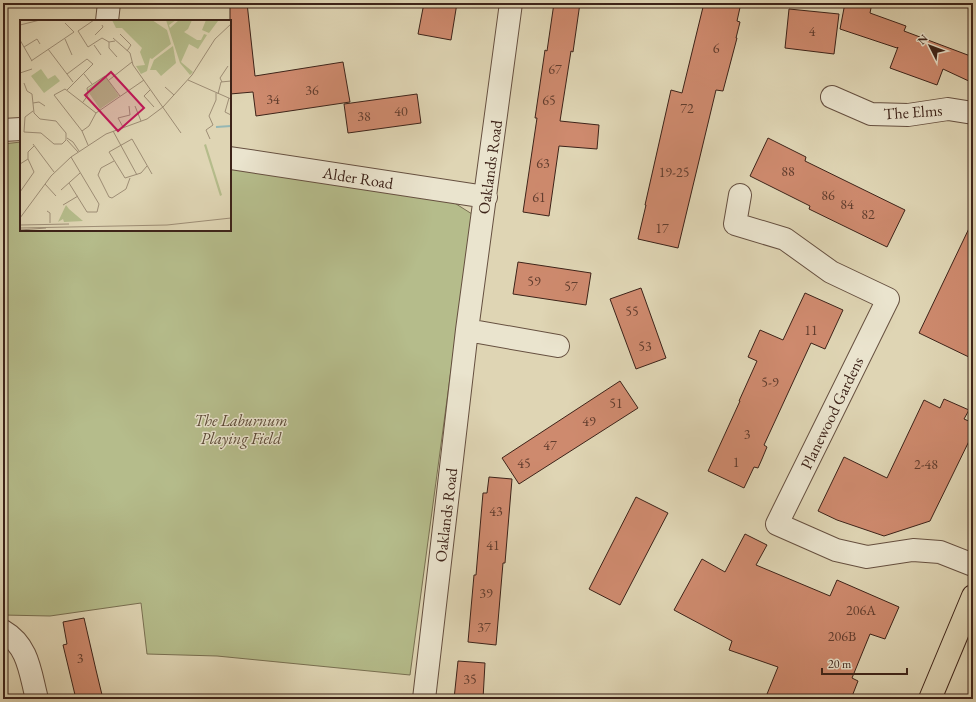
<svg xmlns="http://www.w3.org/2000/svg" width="976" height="702" viewBox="0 0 976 702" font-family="'EB Garamond',serif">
<rect width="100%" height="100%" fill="#dfd5b4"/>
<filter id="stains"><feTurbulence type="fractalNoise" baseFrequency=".005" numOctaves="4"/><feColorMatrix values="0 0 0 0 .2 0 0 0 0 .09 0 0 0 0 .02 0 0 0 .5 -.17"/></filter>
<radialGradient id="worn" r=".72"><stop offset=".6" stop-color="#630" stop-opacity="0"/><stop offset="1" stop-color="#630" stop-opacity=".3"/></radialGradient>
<path fill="#b5bc8b" stroke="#797052" d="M21,142V230H230V168L453,202L472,214L410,675L217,656L147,654L141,603L50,616L3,615V144Z"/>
<path fill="#ce8a6e" stroke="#3d2319" d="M230,3H247L255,76L343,62L350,102L256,116L253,92L230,94Z
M424,3H457L451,40L418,34Z
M554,3H580L573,52L571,51L560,121L599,125L597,149L559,146L549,216L523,212L537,118H535L545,50L547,51Z
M704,3H741L737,21L740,22L736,38H737L723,91L716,90L678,248L638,239L646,205H645L671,90L682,93Z
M845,3H872L870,13L906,26L904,31L973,57V83L943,69L937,85L890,68L898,47L897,48L840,29Z
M789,9L839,14L834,54L785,48Z
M417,94L421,123L348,133L344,104Z
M768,138L806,157L805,161L905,210L887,247L809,209L810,206L750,176Z
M973,220V359L919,333Z
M518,262L591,273L586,305L513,294Z
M641,288L666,358L636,369L610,299Z
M805,293L843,310L825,349L811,343L764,445L767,447L762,459L758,468L754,467L744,488L708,471L740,401H739L757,361L748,357L760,330L783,340Z
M620,381L638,408L519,484L502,458Z
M944,399L969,410L964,419L973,423V433L930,521L884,536L837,520L818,511L844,457L887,478L924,400L940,408Z
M489,477L512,479L505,563H503L496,645L468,642L474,575H476L483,493H487Z
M636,497L668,513L620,605L589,589Z
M745,534L767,545L756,565L830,596L837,580L899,607L885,639L870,634L852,678L858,681L851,699H765L778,667L729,650L732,641L674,610L702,559L725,572Z
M84,618L96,670L103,699H76L63,645L67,644L63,622Z
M458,661L485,663L483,699H454Z"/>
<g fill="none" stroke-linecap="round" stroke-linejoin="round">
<defs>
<path id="minor" d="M107,21L109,3
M832,97L871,114L908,115L948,109L973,113
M3,130L21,129
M230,158L486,197
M740,195L735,224L785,239L831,272L888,299L777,524L836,550L867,557L913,550L940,552L973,565
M467,330L558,346
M3,631C29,646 30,673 37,699
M424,699L467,330L511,3"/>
<path id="primary" d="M930,699L973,596"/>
</defs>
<use href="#minor" stroke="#665040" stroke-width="24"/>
<use href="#primary" stroke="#3d2319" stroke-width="24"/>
<use href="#minor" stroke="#eae4ce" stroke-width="22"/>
<use href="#primary" stroke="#dfd5b4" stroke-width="22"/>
</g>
<g text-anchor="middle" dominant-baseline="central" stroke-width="3" stroke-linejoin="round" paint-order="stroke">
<g font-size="14" fill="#613d2e">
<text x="812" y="31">4</text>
<text x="716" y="48">6</text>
<text x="555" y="69">67</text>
<text x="312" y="90">36</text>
<text x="273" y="99">34</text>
<text x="549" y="100">65</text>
<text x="687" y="108">72</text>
<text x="401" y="111">40</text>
<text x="364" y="116">38</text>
<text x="543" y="163">63</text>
<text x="788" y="171">88</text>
<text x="674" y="172">19-25</text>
<text x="828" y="195">86</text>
<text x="539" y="197">61</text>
<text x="847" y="204">84</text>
<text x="868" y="214">82</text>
<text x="662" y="228">17</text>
<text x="534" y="281">59</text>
<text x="571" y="286">57</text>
<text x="632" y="311">55</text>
<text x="811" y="330">11</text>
<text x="645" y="346">53</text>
<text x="770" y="382">5-9</text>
<text x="616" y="403">51</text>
<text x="589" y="421">49</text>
<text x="747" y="434">3</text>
<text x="550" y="445">47</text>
<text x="736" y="462">1</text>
<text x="524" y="463">45</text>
<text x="926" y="464">2-48</text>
<text x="496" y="511">43</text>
<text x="493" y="545">41</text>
<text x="486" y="593">39</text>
<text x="861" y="610">206A</text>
<text x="484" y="627">37</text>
<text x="842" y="636">206B</text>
<text x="80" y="658">3</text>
<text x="470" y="679">35</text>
</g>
<g font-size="16" fill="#3d2319" stroke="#eae4ce">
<text transform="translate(913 112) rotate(-4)">The Elms</text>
<text transform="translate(490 167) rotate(-82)">Oaklands Road</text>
<text transform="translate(358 178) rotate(9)">Alder Road</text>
<text transform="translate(832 413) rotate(-64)">Planewood Gardens</text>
<text transform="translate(446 515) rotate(-83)">Oaklands Road</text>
</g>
<g font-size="16" font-style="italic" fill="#5b4936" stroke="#eae4ce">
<text x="241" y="420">The Laburnum<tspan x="241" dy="18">Playing Field</tspan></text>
</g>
</g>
<g transform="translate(20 20)">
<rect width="211" height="211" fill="#dfd5b4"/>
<path d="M92,0H132L147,10L151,24L132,39L130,38L127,51L121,54L116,46L125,45L120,32L122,28L102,8H96ZM146,0H156L149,5L150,8L159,0H172L168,9L164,12L177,20H181L184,14L187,15L178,29L169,24L161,42L173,52L170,55L160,43ZM186,0L198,1L189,13L182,10ZM153,26L156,43L141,56L136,50H130L134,40ZM21,49L28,59L35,55L40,61L24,73L11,56ZM83,57H86L99,76L80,89L67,70ZM186,124L202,175L200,176L184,125ZM46,185L49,189L63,201L44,202L43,199L38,202Z" fill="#b5bc8b"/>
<path fill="none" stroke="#95b7b4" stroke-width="2" d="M196,107L211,106"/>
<path fill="none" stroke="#9e8e76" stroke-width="1" d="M74,0L58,11L68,27L82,18L89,22L95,21M0,5L20,0M100,14L111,25L107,31M75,15L83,7L82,5M93,18L110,33L113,45L161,113M45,19L52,35M0,20L12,41M89,22V28L97,37M74,25L81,35M4,27L17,19L20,24M28,29L53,62M11,41L54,12L45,3M0,53L12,49M47,54L67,39L73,44L47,70M64,54L72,64M89,60L112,42M168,60L211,79M202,62L200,58L208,46M4,63L7,71L12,74M145,67L154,75M130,70L124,76L134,87M12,74L14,93L20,99L36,101L46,113V120M198,74L201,62L211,61M209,78L205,92L211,95M63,82L68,75L67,68L85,56L100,76M13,83L19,82L25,86M115,86L121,101M13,91L5,97L4,112L21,113L34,124H42L46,120M103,107L98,98L110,95L109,86M62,111L69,106L76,93L124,60M93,111L117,155M47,118L53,122L59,131M190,119L186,110L193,105L189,96L196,80V73M47,120L58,132M13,124L34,152M68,125L62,111L34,75L45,69L76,93M94,141L81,148L78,155L89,177L92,178L106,169L110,158M0,144L8,139V132L14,126M127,146L121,153L105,158L89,132L112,119L132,154M49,163L67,192H77L79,184L51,137M25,164L36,176M41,170L60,153M0,172L14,152L8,139M43,185L58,176M27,191L30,193V203M0,198L31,156L51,137L86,114L127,99L143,87L172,55L195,19L211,4M0,205L49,204M0,208L147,205L211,198M0,210L26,208"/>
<path fill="#c2185b" fill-opacity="0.15" stroke="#c2185b" stroke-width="2" d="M91,52L124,88L98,111L65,75Z"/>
<rect width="211" height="211" fill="none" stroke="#3d2319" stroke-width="2"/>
</g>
<rect width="976" height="702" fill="none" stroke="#dfd5b4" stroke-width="16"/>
<rect x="4" y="4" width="968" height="694" fill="none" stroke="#3d2319" stroke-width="2"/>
<rect x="8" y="8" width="960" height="686" fill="none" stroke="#3d2319"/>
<g transform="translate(930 46) rotate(312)" stroke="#eae4ce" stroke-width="3" paint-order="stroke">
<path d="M0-3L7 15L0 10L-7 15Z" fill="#3d2319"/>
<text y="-6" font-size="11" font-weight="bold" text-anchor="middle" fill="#3d2319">N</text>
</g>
<path d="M822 668v6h85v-6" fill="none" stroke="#3d2319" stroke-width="2"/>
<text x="828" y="668" font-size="12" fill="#3d2319" stroke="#eae4ce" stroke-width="3" paint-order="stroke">20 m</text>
<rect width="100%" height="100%" filter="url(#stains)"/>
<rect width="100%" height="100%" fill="url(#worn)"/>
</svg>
